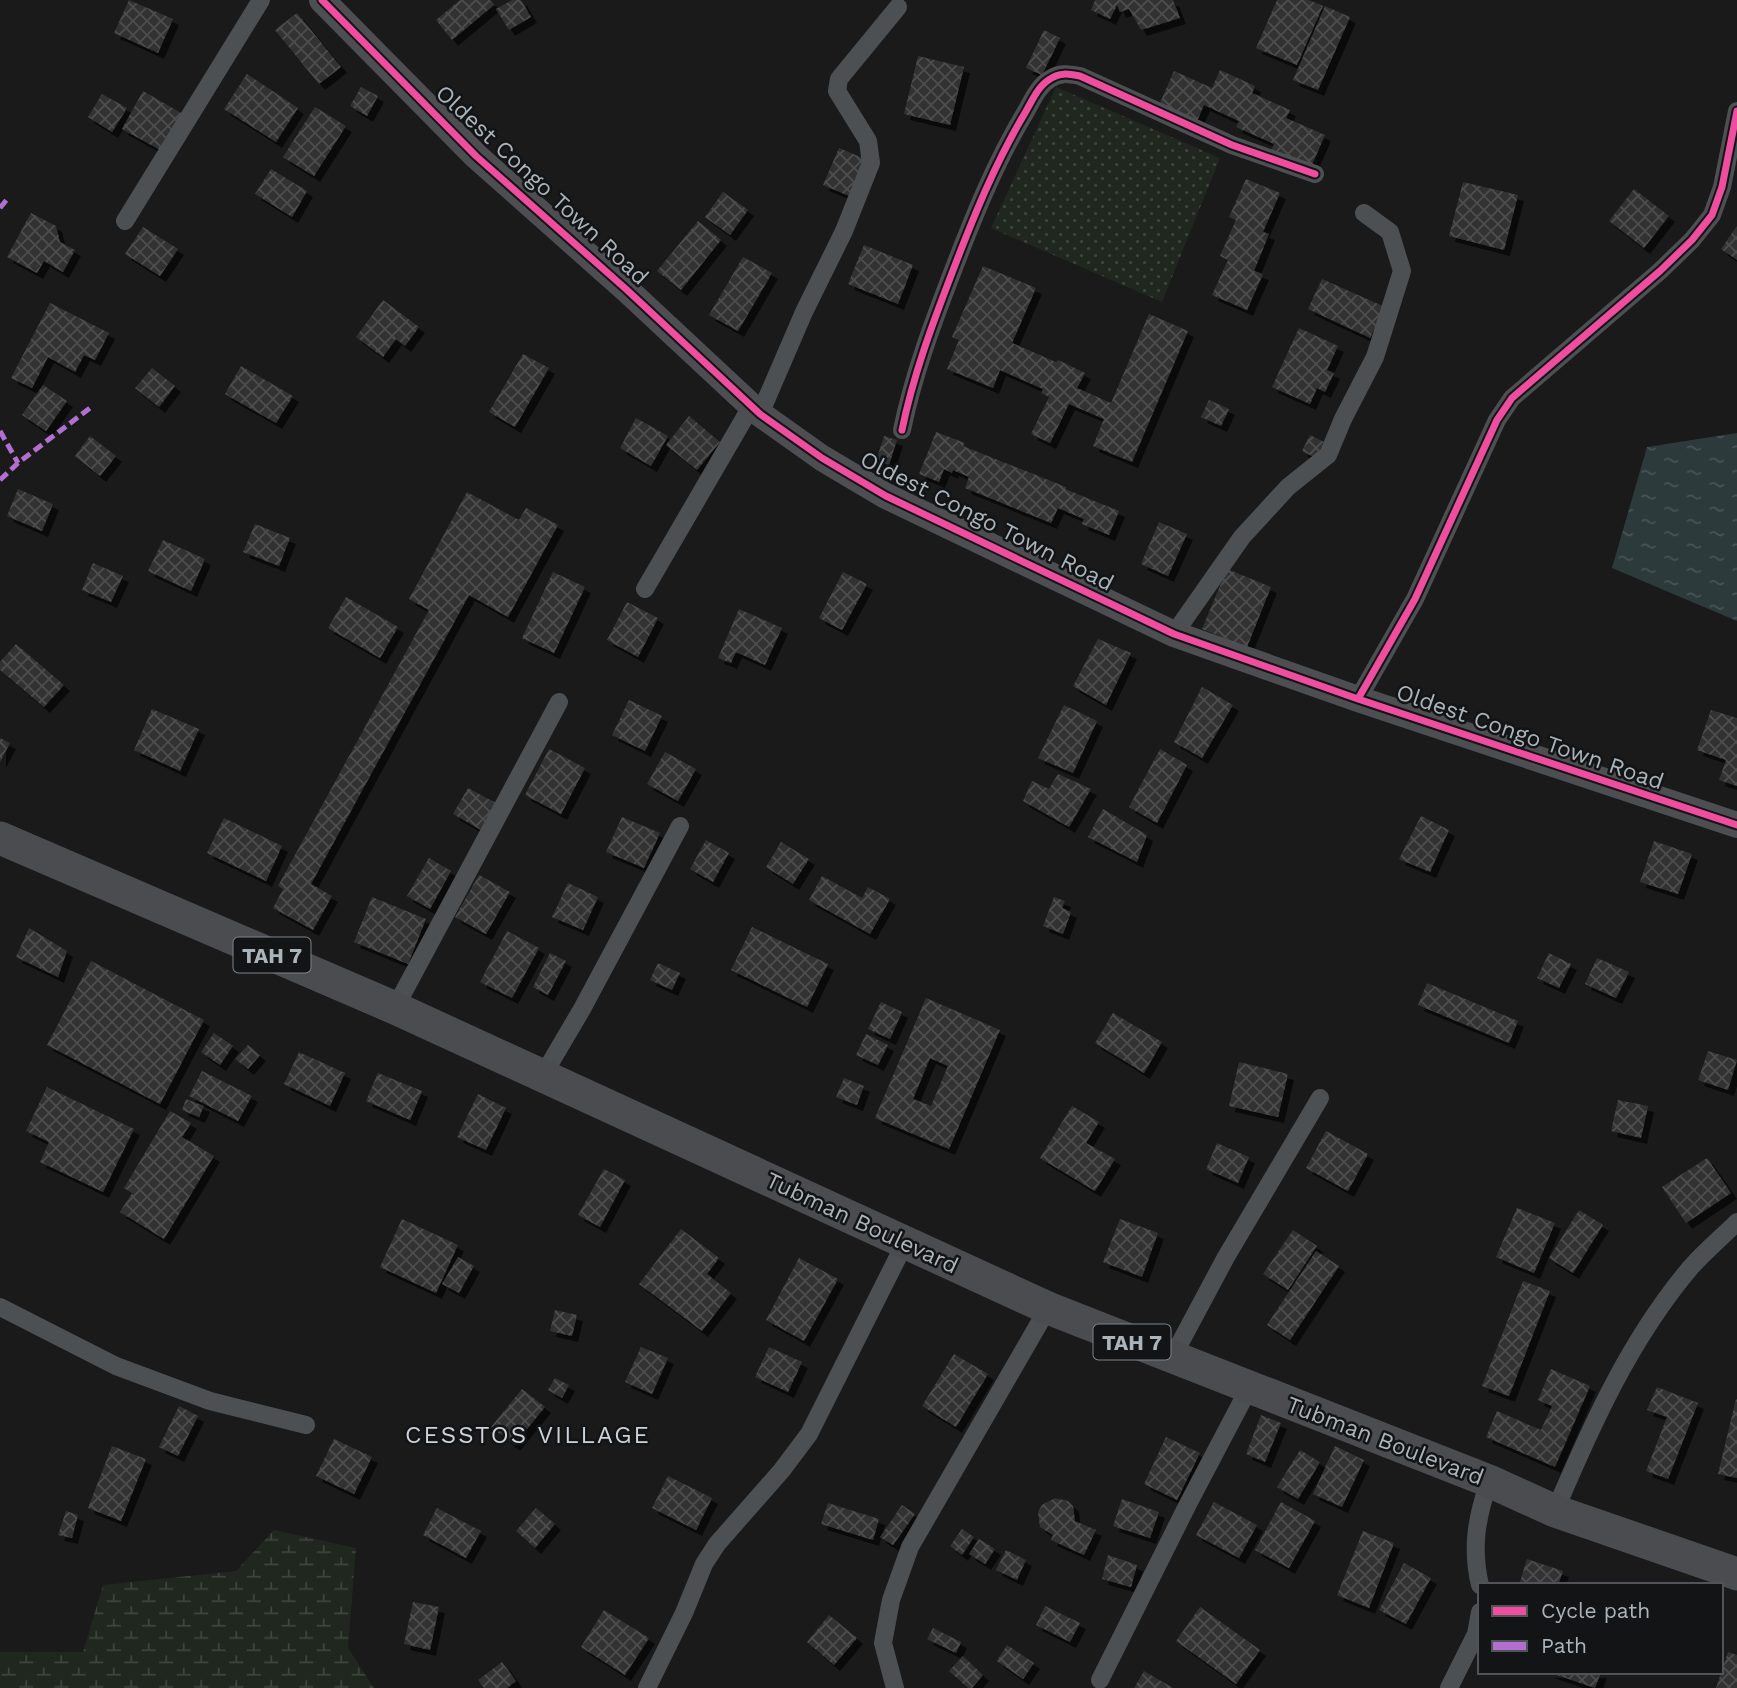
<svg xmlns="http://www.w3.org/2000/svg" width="1737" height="1688" viewBox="0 0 1737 1688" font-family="'Work Sans',sans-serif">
<defs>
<pattern id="grass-dots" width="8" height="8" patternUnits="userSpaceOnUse" patternTransform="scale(1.75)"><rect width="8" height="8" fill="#20271f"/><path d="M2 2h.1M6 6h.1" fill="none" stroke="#3e443e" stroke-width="1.8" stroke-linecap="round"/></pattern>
<pattern id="wetland-marsh" width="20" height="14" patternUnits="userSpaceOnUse" patternTransform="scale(1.75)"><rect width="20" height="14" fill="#20271f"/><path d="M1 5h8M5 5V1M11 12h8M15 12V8" fill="none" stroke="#3e443e"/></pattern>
<pattern id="water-ripples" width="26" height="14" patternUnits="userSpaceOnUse" patternTransform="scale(1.75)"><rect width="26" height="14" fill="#2c3a3c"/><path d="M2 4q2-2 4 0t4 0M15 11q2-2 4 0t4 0" fill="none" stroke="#485456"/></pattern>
<pattern id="building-cross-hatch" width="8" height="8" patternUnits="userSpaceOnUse" patternTransform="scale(1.75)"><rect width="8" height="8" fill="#323232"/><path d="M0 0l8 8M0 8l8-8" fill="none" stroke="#4d4d4e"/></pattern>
<filter id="shadow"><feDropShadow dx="6" dy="6" stdDeviation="0" flood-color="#0009"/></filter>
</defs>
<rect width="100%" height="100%" fill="#1a1a1a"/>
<path fill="url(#grass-dots)" d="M1056,87L1220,158L1162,302L991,228Z"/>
<path fill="url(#wetland-marsh)" d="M274,1530L356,1548L348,1648L374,1688H0V1652H83L103,1585L236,1571Z"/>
<path fill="url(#water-ripples)" d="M1737,433V621L1612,568L1647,447Z"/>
<path fill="url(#building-cross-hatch)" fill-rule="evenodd" filter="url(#shadow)" d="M129,0L173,19L158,53L114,33Z
M460,0H490L494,5L452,40L436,20Z
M512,0H521L531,17L509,30L496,9Z
M1095,0H1173L1180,18L1141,30L1129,9L1120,12L1117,5L1110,19L1091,10Z
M1277,0H1309L1323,6L1297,65L1256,48Z
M1325,6L1350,17L1318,90L1293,80Z
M297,13L341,67L319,84L275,30Z
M1044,30L1060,38L1042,75L1026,68Z
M918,56L964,67L950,125L904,114Z
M1220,70L1255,86L1252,93L1290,110L1286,118L1325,135L1311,167L1271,150L1274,144L1236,127L1239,121L1204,105L1197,121L1159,105L1174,71L1212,88Z
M247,74L298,108L276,142L224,109Z
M361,87L378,96L367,116L350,106Z
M143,91L183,114L162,151L122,129Z
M102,94L127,108L112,132L88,117Z
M315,107L346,126L314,176L283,157Z
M839,148L870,161L854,198L823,185Z
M271,169L307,191L292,217L255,194Z
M1246,179L1280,193L1263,232L1269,234L1254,271L1263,274L1247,310L1212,295L1228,260L1220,256L1236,220L1229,217Z
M1463,182L1518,195L1504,250L1449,236Z
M1634,189L1669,216L1644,248L1609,221Z
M723,192L748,210L730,235L705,217Z
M31,213L56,226L60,242L75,250L63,272L44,261L37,273L7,257Z
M698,221L721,240L681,290L657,271Z
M1737,226V260L1721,249Z
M143,227L178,249L160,276L125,254Z
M864,245L913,265L898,304L848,284Z
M743,257L772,273L738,331L709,315Z
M983,266L1036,288L1012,343L1056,362L1058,360L1085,373L1077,388L1111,403L1149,314L1188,331L1132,462L1093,446L1104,419L1069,404L1050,443L1031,434L1049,397L1041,393L1043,389L1000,370L993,388L947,369L959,340L952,337Z
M1322,279L1385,307L1370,338L1308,309Z
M383,300L419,327L405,346L396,339L383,357L356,337Z
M50,303L109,333L95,360L84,355L75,372L48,357L32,388L11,378Z
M1299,328L1338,346L1327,370L1334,373L1325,392L1317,388L1310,404L1272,387Z
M523,354L549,368L515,427L489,412Z
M241,366L293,396L276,423L225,394Z
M152,368L175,386L159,407L135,388Z
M43,385L67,401L46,431L22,415Z
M1209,400L1229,409L1221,426L1201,417Z
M689,416L720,442L697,470L666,445Z
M636,418L668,436L651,466L620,448Z
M936,432L965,443L963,446L1066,487L1065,489L1119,511L1109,535L1082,524L1084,519L1058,508L1051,523L965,488L969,477L953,470L952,473L944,469L939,482L919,474Z
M1310,435L1324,442L1316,458L1302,451Z
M90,436L116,456L100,476L75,456Z
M884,436L897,440L889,465L876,461Z
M18,489L53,504L42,531L7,516Z
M467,492L519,520L526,508L558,525L508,617L469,595L311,884L332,896L313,930L273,908L283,889L278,886L429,610L409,599Z
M1159,522L1187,534L1168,576L1141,564Z
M255,524L290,538L279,566L243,552Z
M163,540L205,559L191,591L148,571Z
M93,563L123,576L111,602L82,590Z
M1227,569L1271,587L1247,647L1202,629Z
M553,572L585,587L554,653L522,638Z
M843,572L867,584L842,630L819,618Z
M346,597L398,627L380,658L328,628Z
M627,602L658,618L638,657L607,640Z
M739,609L782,628L765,665L736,652L731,663L718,658Z
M1098,639L1131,653L1106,705L1073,686Z
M16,644L64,685L44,707L0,670V662Z
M1202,687L1233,705L1202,758L1174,742Z
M629,700L662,716L645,751L612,735Z
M1064,705L1097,721L1073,773L1038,758Z
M152,709L199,729L180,771L134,750Z
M1711,710L1737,718V786L1719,780L1726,760L1697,750Z
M0,738L10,743L0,762Z
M549,749L585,768L561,814L525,795Z
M1160,749L1187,765L1157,823L1129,807Z
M665,752L696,769L678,801L647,784Z
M1058,774L1091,789L1069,827L1023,801L1032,781L1049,789Z
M468,788L496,803L481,830L453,814Z
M1103,809L1147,835L1137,862L1088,837Z
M1421,816L1449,830L1430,872L1399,859Z
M622,817L660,833L644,868L606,852Z
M224,818L282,846L266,881L207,853Z
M706,840L729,853L713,882L690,869Z
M1654,841L1692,854L1678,894L1640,882Z
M781,842L809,859L793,884L766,867Z
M429,858L451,871L430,909L407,896Z
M479,875L510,892L486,934L455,917Z
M822,876L862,898L868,887L890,899L870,934L809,900Z
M568,883L598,897L583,930L552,917Z
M372,897L426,919L408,964L354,942Z
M1054,897L1065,901L1062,908L1071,912L1063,934L1043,926Z
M752,927L828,964L807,1007L731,970Z
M29,928L67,951L58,977L16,957Z
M507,931L539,948L512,998L480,982Z
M550,953L566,961L548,995L533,987Z
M1549,953L1571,964L1559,988L1537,978Z
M1597,958L1629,972L1616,998L1585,984Z
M91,961L204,1020L160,1104L47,1045Z
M658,963L680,973L672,990L650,980Z
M1427,983L1518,1021L1509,1043L1418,1005Z
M926,998L1000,1030L949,1149L875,1118ZM930,1058L948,1066L931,1106L913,1099Z
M881,1002L902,1012L890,1039L868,1029Z
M1113,1013L1162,1042L1144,1073L1095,1043Z
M214,1033L233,1046L220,1065L201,1052Z
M866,1034L888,1045L878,1065L856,1055Z
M248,1045L260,1055L248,1069L235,1059Z
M1708,1051L1737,1060L1728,1090L1698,1080Z
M299,1052L345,1073L330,1106L284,1084Z
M1239,1062L1288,1074L1278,1117L1229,1106Z
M202,1071L252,1096L238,1121L189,1096Z
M378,1073L422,1091L410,1120L366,1101Z
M844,1078L864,1086L857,1105L836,1097Z
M47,1087L134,1129L103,1192L40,1162L49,1142L26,1131Z
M478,1094L506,1108L486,1150L457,1137Z
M186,1099L204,1106L199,1117L182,1110Z
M1618,1100L1648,1106L1641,1138L1611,1131Z
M1072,1106L1099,1122L1086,1143L1115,1159L1095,1191L1040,1158Z
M170,1111L191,1123L182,1137L214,1156L164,1239L120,1212L132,1193L124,1188Z
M1326,1131L1368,1154L1348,1191L1306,1168Z
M1217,1143L1249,1157L1238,1183L1206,1169Z
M1707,1158L1731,1193L1686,1223L1662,1187Z
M604,1169L625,1180L600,1227L578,1215Z
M1517,1208L1555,1223L1534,1273L1496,1257Z
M1579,1210L1603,1225L1573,1273L1549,1258Z
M402,1219L458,1245L436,1293L380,1267Z
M1120,1219L1158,1233L1142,1277L1103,1262Z
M681,1229L719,1258L707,1274L731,1293L702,1331L639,1284Z
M1293,1230L1317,1246L1288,1290L1263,1274Z
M1316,1251L1339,1266L1290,1340L1267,1325Z
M458,1257L474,1266L459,1293L442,1284Z
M799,1258L838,1279L804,1341L766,1320Z
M1523,1281L1550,1291L1509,1396L1482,1386Z
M555,1310L577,1315L572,1336L550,1331Z
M641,1347L668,1358L652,1394L625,1382Z
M769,1347L802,1362L788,1392L755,1377Z
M954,1354L988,1374L956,1427L922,1406Z
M1551,1369L1590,1386L1555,1467L1486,1437L1497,1411L1541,1430L1552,1406L1538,1400Z
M555,1378L569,1385L562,1398L548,1390Z
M1657,1387L1698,1403L1668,1479L1646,1471L1667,1417L1647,1410Z
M522,1389L545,1407L514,1445L491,1427Z
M1736,1399L1737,1400V1478L1718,1474Z
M179,1406L198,1416L178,1456L159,1447Z
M1261,1415L1281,1423L1265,1462L1246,1454Z
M1166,1437L1200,1453L1177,1500L1144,1484Z
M334,1439L372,1457L354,1494L316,1476Z
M112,1446L146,1459L121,1521L88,1508Z
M1335,1446L1364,1460L1342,1507L1313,1494Z
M1300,1450L1320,1462L1298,1499L1277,1487Z
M668,1476L712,1498L696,1530L652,1508Z
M1055,1498L1068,1501L1073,1506L1075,1521L1096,1530L1084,1555L1051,1540L1053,1535L1040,1527L1038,1512L1042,1505Z
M1122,1499L1159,1512L1150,1538L1113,1526Z
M1214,1502L1257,1525L1239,1558L1196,1535Z
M1281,1502L1315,1521L1289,1568L1255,1550Z
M828,1503L879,1519L873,1540L821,1524Z
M902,1505L915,1514L893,1545L880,1537Z
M437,1508L481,1531L466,1558L423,1535Z
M536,1508L555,1524L535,1548L516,1531Z
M66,1511L78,1515L72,1538L58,1535Z
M962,1529L974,1537L962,1555L950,1546Z
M1363,1531L1394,1543L1369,1608L1337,1595Z
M979,1539L995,1549L985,1564L969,1554Z
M1006,1550L1026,1560L1017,1580L996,1570Z
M1108,1555L1137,1565L1131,1587L1102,1579Z
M1527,1559L1563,1571L1558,1585H1519Z
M1404,1563L1431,1578L1406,1624L1379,1610Z
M413,1602L439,1607L430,1650L404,1644Z
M1045,1606L1080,1623L1070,1642L1036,1625Z
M1200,1607L1260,1650L1236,1684L1176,1641Z
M604,1610L649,1638L625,1675L581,1647Z
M829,1615L857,1638L834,1665L807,1642Z
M933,1628L961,1642L956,1653L927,1639Z
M1007,1645L1034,1663L1023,1679L997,1661Z
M1728,1652L1737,1655V1688H1716Z
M963,1656L983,1675L972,1688H968L949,1671Z
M502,1662L516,1681L507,1688H484L478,1680Z
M1144,1671L1173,1688H1134Z
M1548,1672H1601L1595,1688Z"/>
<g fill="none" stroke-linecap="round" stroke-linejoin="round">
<path stroke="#4d5053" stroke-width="18" d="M125,221L261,0
M760,414L804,312L844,231L871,163L868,141L837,91L839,79L898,7
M902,430C913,376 932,325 952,273C973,218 995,163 1025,113C1032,101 1038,86 1050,79C1060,72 1069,74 1080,76L1232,145L1315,174
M645,589L752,405
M1174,634L1242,537L1288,487L1328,455L1343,419L1375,357L1402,271L1390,232L1364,213
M1358,699L1415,599L1497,420L1512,398L1660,271L1692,240L1712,215L1722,187L1737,111
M395,1008L559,702
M542,1077L582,1009L680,826
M0,1307L116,1366L210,1401L306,1425
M1172,1358L1226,1257L1320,1098
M1555,1511C1592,1424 1630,1339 1691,1267C1705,1251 1722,1237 1737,1222
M1480,1585C1471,1547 1477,1517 1489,1481
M1100,1680L1188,1504L1249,1388
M647,1688L684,1613L704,1564L717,1544L782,1470L809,1434L905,1243
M895,1688L883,1643L891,1600L910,1547L1048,1308
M1449,1688L1476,1634L1480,1612"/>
<path stroke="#4c4e51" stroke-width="26" d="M322,0L476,156L627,290L760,414L822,458L886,496L1174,634L1358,699L1737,825"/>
<path stroke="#4b4c4f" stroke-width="33" d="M0,838L395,1008L1048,1308L1489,1481L1555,1511L1737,1574"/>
<path stroke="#b36fd0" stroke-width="5" stroke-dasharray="10 5" stroke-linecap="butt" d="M0,208L8,198
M0,431L18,463
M0,480L18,463L90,408"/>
<defs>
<path id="cycleway" d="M322,0L476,156L627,290L760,414L822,458L886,496L1174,634L1358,699L1737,825
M902,430C913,376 932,325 952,273C973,218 995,163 1025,113C1032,101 1038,86 1050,79C1060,72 1069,74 1080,76L1232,145L1315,174
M1358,699L1415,599L1497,420L1512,398L1660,271L1692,240L1712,215L1722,187L1737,111"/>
</defs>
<use href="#cycleway" stroke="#131416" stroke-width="11"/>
<use href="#cycleway" stroke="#ef4d9e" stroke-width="7"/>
</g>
<g text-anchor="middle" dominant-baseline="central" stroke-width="5" stroke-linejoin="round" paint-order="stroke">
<g fill="#131416" stroke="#7d848a" stroke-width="2">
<rect x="233.5" y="937.5" width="77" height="35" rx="5"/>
<rect x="1093.5" y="1324.5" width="77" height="35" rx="5"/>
</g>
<g font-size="21" font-weight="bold" fill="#abb4bb">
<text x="272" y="955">TAH 7</text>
<text x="1132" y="1342">TAH 7</text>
</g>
<g font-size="23" fill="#abb4bb" stroke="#131416">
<text transform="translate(542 185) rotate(43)">Oldest Congo Town Road</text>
<text transform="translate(987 521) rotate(27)">Oldest Congo Town Road</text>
<text transform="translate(1530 737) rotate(19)">Oldest Congo Town Road</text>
<text transform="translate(862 1223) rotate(25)">Tubman Boulevard</text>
<text transform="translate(1385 1441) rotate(21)">Tubman Boulevard</text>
</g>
<g font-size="24" letter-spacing="2" fill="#ccd2d7" stroke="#131416">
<text x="528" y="1435">CESSTOS VILLAGE</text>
</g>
</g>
<rect x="1478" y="1583" width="245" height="91" fill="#131416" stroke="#505458" stroke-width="2"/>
<rect x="1492" y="1606" width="35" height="10" fill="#ef4d9e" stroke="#505458" stroke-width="2"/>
<text x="1541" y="1618" font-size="21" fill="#abb4bb">Cycle path</text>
<rect x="1492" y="1641" width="35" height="10" fill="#b36fd0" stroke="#505458" stroke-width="2"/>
<text x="1541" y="1653" font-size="21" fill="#abb4bb">Path</text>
</svg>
